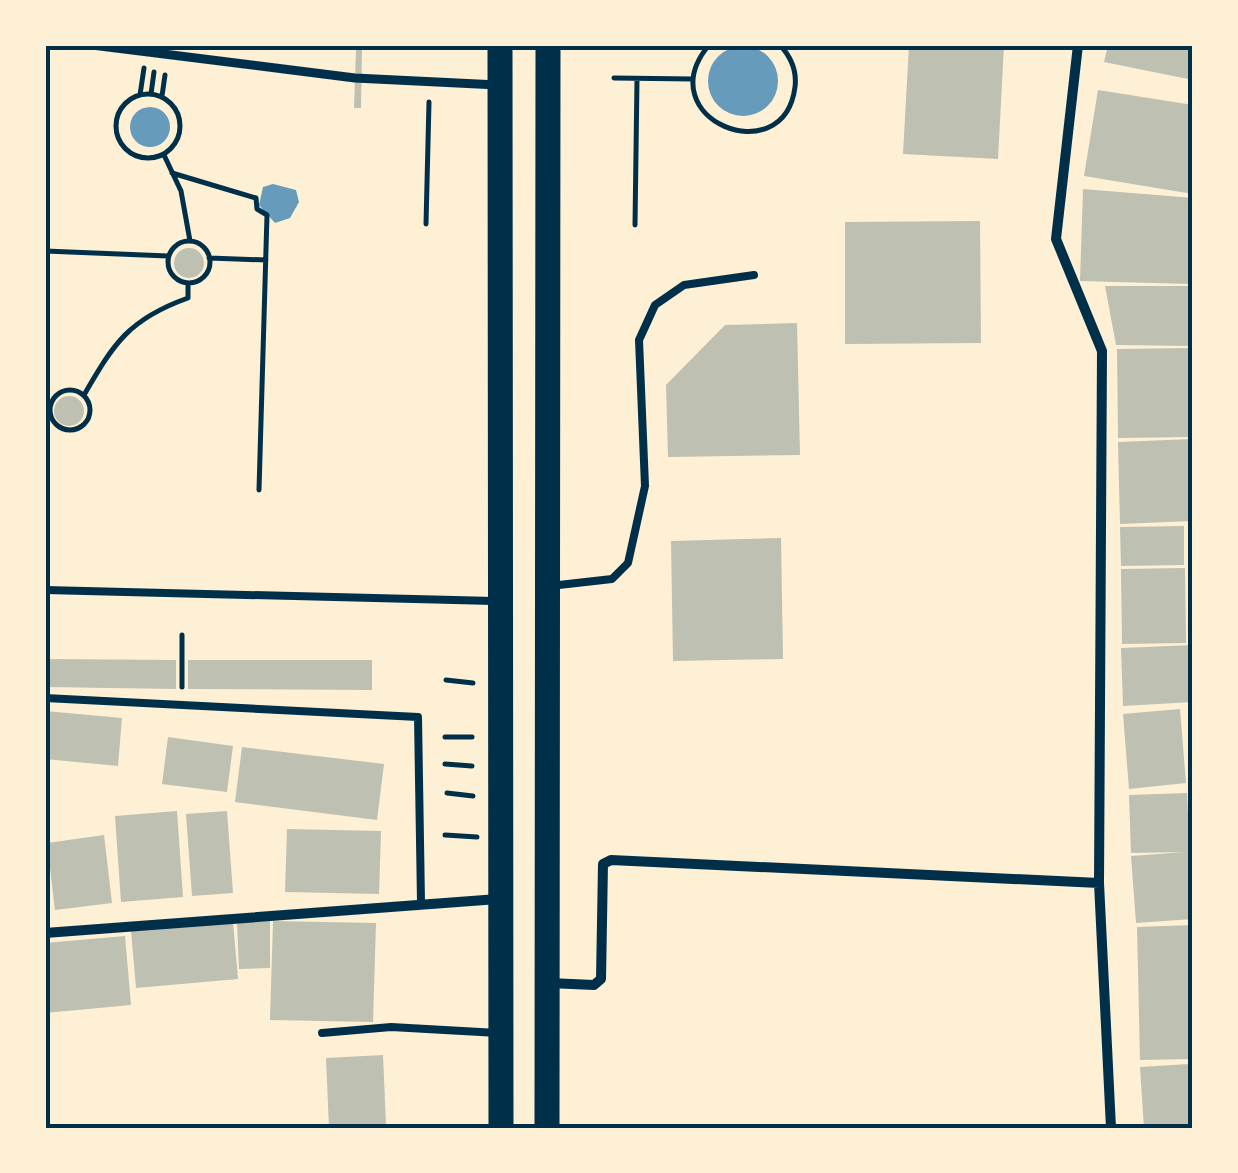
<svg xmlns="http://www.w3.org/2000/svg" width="1238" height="1173" viewBox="0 0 1238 1173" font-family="'Source Sans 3',sans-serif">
<rect width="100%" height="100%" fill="#fdf0d5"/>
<path fill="#669bbc" d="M708 81a35 35 0 1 1 70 0a35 35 0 1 1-70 0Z
M130 127a20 20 0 1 1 40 0a20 20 0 1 1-40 0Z
M273,184L296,190L299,202L290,218L275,223L259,205L263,187Z"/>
<path fill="#bec0b2" d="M909,45H1004L998,159L903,154Z
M1108,45H1193V80L1104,62Z
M356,49H362L361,108H354Z
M1098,90L1193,105V194L1084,176Z
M1083,189L1193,198L1191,284L1080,281Z
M980,221L981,343L845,344V222Z
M174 263a15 15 0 1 1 30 0a15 15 0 1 1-30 0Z
M1105,286H1193V346L1116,345Z
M797,323L800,455L668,457L666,385L725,325Z
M1193,348V437L1118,438L1117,349Z
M54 411a15 15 0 1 1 30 0a15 15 0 1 1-30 0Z
M1193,439V521L1120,524L1118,442Z
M1184,526V565L1121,566L1120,527Z
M781,538L783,659L673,661L671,541Z
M1185,568L1186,643L1122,644L1121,569Z
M1193,645V702L1123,706L1121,648Z
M45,659L176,660V689L45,687Z
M188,660H372V690L188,689Z
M1180,709L1186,783L1129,789L1123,714Z
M45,711L122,718L118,766L45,759Z
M168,737L233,746L227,792L162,784Z
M242,747L384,764L377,820L235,802Z
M1187,793L1193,919L1136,923L1131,856L1185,852L1131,853L1129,795Z
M177,811L183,897L121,902L115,816Z
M227,811L233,893L192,896L186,814Z
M287,829L381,831L379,894L285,892Z
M104,835L112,903L55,910L47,843Z
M270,920V968L239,969L237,922Z
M273,921L376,923L373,1022L270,1020Z
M233,922L238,979L136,988L131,931Z
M1193,925V1059L1140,1060L1137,927Z
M125,936L131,1005L45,1013V943Z
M383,1055L386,1125L329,1128L326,1058Z
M1189,1064L1193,1128H1144L1140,1067Z"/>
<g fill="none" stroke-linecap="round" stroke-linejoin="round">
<path stroke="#003049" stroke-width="5" d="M709,45C647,119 784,174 795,87C797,71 791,57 780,45
M614,78L693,79
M116 126a32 32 0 1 1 64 0a32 32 0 1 1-64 0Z
M151,94L154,72
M140,95L144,68
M162,96L165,75
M164,155L181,191L190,241
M172,173L256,198L257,209L267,215L259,490
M426,224L429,102
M635,225L637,79
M168 262a21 21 0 1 1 42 0a21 21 0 1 1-42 0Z
M45,251L168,256
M209,258L266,260
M50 410a20 20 0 1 1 40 0a20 20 0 1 1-40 0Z
M84,395C114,343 129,319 188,298V284
M446,680L473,683
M182,687V635
M445,737H472
M445,764L472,766
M447,793L473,796
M445,835L477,837"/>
<path stroke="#003049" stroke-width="8" d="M550,586L612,579L628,563L645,486L639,340L655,305L684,285L754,275
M45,590L494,601
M45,698L418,717L421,902
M322,1033L391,1027L498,1033"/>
<path stroke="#003049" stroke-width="9" d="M92,45L355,78L498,85"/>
<path stroke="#003049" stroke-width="10" d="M1078,45L1056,239L1102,351L1099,883L1111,1128
M45,933L498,899
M549,983L594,985L601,979L603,864L611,860L1099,883"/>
<path stroke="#003049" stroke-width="25" d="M500,45L501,1128
M547,1128L548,45"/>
</g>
<rect width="1238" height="1173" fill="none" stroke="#fdf0d5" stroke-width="95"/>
<rect x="48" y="48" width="1142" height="1078" fill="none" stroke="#003049" stroke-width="4"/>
</svg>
